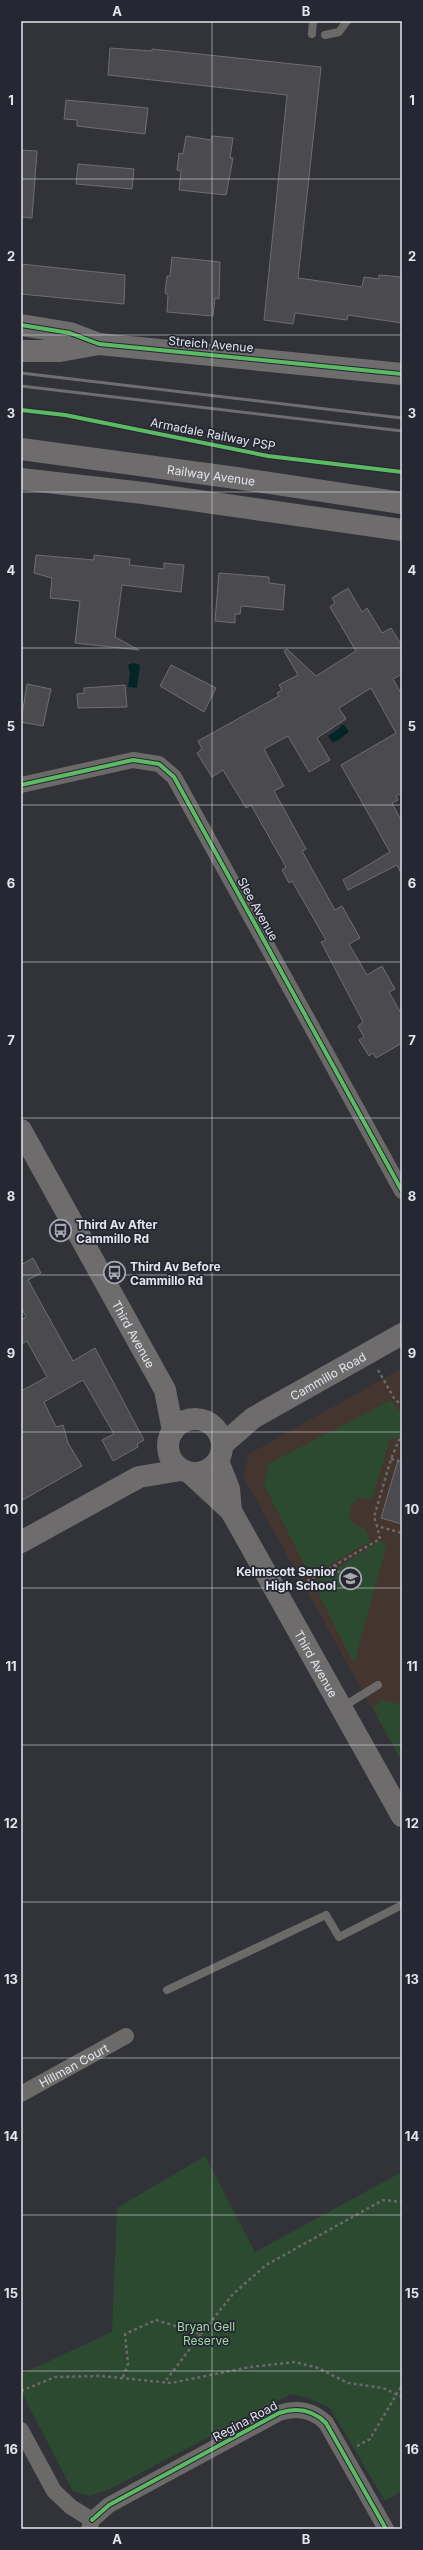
<svg xmlns="http://www.w3.org/2000/svg" width="423" height="2550" viewBox="0 0 423 2550" font-family="Inter,sans-serif">
<rect width="100%" height="100%" fill="#323339"/>
<path fill="#44352e" d="M402,1368V1762L243,1476L249,1454Z"/>
<path fill="#2c4a2f" d="M391,1400L397,1409L402,1411L400,1437L390,1440L372,1499L358,1498L351,1506L350,1519L355,1525L364,1528L371,1541L310,1576L264,1485L268,1464Z
M380,1541L387,1544L386,1548L354,1664L313,1583Z
M381,1700L402,1704V1762L373,1708Z
M205,2156L255,2252L402,2172V2491L385,2501L330,2408L309,2398L291,2394L110,2489L90,2496L73,2491L21,2391V2374L112,2332L117,2208Z"/>
<path fill="#042426" d="M133,663L140,665L137,688L128,687L130,673L128,665Z
M340,725H344L349,732L337,741L332,742L328,736L341,727Z"/>
<path fill="#4a4a4f" stroke="#6d6d72" d="M110,48L152,51V49L321,67L298,278L362,287L364,277L379,279V275L402,277V323L348,315L347,320L295,313L293,324L264,320L287,95L108,75Z
M66,100L148,108L145,134L77,126V120L64,119Z
M186,136L211,140L212,136L233,138L230,158H233L226,195L179,190L181,171L177,170L179,153L183,154Z
M21,150L37,151L32,218L21,217Z
M78,164L134,169L132,189L76,184Z
M172,257L220,262L219,299L215,298L213,316L167,312L168,295L165,293L167,276H170Z
M21,264L125,275L124,304L21,294Z
M36,555L94,560V555L130,559L129,565L164,569V563L184,565L181,592L122,585L115,637L139,650L75,643L80,601L50,598L52,578L34,573Z
M219,573L269,577V583L285,585L283,610L241,606L240,614H235V623L215,621Z
M348,588L362,612L367,608L382,633L391,628L402,646V674L393,679L402,695V793L396,796L398,800L392,803L402,822V875L397,865L348,890L343,880L390,852L341,765L396,733L371,688L339,708L346,719L317,738L330,760L309,772L288,736L264,749L284,786L274,791L306,849L302,851L335,910L342,906L360,938L349,944L367,975L382,966L395,989L389,992L402,1015V1043L376,1058L373,1053L369,1056L359,1040L364,1037L358,1026L363,1022L321,942L326,940L292,881L289,883L282,870L286,867L251,805L246,808L223,770L212,777L197,753L202,749L198,741L279,696L277,693L282,690L279,685L298,675L284,651L287,649L316,676L356,651L330,607L335,603L332,598Z
M171,665L216,688L204,712L160,686Z
M27,684L51,689L43,726L21,722Z
M125,685L127,707L78,708L77,694L84,693V688Z
M33,1258L41,1273L28,1280L73,1361L95,1348L144,1440L137,1444L138,1447L113,1461L102,1440L114,1434L83,1380L44,1402L56,1427L63,1425L68,1443L82,1466L21,1501V1391L47,1377L27,1341L21,1344V1320L26,1317L21,1307V1265Z
M398,1460L402,1461V1524L381,1518Z"/>
<g fill="none" stroke-linecap="round" stroke-linejoin="round">
<path stroke="#69696a" stroke-width="2.5" stroke-dasharray="3 3" stroke-linecap="butt" d="M378,1370L394,1398L402,1406
M402,1433L391,1459L374,1517L377,1526L402,1533
M391,1459L402,1462
M335,1565L346,1585
M297,1587L380,1539L377,1526
M201,2334L233,2294L266,2265L383,2200L402,2202
M123,2377L128,2364L125,2334L156,2320L201,2334L164,2383
M21,2391L55,2377L101,2376L171,2383L250,2367L295,2362L318,2368L348,2383L383,2388L402,2397
M357,2446L370,2439L402,2385"/>
<path stroke="#6b6a69" stroke-width="8" d="M312,34L313,21
M325,35L339,32L347,21
M341,1708L378,1685
M167,1990L326,1915L339,1937L402,1905"/>
<g stroke="#6b6a69" stroke-width="16">
<path d="M21,785L133,760L159,764L174,777L402,1191"/>
<path id="s1" d="M21,2094L126,2036"/>
<path d="M21,2430L54,2491L71,2507L92,2520L89,2529"/>
<path d="M92,2520L109,2505L279,2413C297,2407 313,2410 326,2423L386,2529"/>
</g>
<g stroke="#6e6c6d" stroke-width="22">
<path d="M21,325L70,333L99,344L402,374"/>
<path d="M21,351H60L99,344"/>
<path id="s2" d="M21,449L236,478L402,503"/>
<path d="M21,479L143,493L402,530"/>
<path id="s3" d="M21,1130L165,1390L173,1431"/>
<circle cx="195" cy="1446" r="27"/>
<path id="s4" d="M222,1445L253,1418L402,1334"/>
<path id="s5" d="M218,1461L229,1489L231,1511L402,1816"/>
<path d="M190,1473L231,1511"/>
<path d="M21,1542L139,1477L181,1470"/>
</g>
<path stroke="#6e6e70" stroke-width="3" d="M21,373L402,418
M21,386L402,431"/>
<defs>
<path id="cycleway" d="M21,325L70,333L99,344L402,374
M21,410L65,415L268,456L402,472
M21,785L133,760L159,764L174,777L402,1191
M92,2520L109,2505L279,2413C297,2407 313,2410 326,2423L386,2529"/>
</defs>
<use href="#cycleway" stroke="#252732" stroke-width="6"/>
<use href="#cycleway" stroke="#5cba63" stroke-width="4"/>
</g>
<path fill="none" stroke="#e3e5ec" stroke-width="1" stroke-opacity="0.55" d="M212,21V2529M21,179H402M21,335H402M21,492H402M21,648H402M21,805H402M21,962H402M21,1118H402M21,1275H402M21,1432H402M21,1588H402M21,1745H402M21,1902H402M21,2058H402M21,2215H402M21,2371H402"/>
<defs>
<symbol id="bus-ring" viewBox="-11 -11 22 22"><circle r="9.5" fill="#252732" stroke="#a5a7ad" stroke-width="1.5"/><path d="M-5-6H5V4H4V6H2V4H-2V6H-4V4H-5ZM-3.5-4V0h7V-4ZM-3.5 1.2v1.5H-2V1.2ZM2 1.2v1.5H3.5V1.2Z" fill="#a5a7ad"/></symbol>
<symbol id="school-ring" viewBox="-11 -11 22 22"><circle r="9.5" fill="#252732" stroke="#a5a7ad" stroke-width="1.5"/><path d="M0-5L7-2L0 1L-7-2ZM-4 1L0 2.5L4 1V4Q0 6-4 4Z" fill="#a5a7ad"/></symbol>
</defs>
<g fill-rule="evenodd">
<use href="#bus-ring" x="48" y="1218" width="25" height="25"/>
<use href="#bus-ring" x="102" y="1260" width="25" height="25"/>
<use href="#school-ring" x="338" y="1566" width="25" height="25"/>
</g>
<g text-anchor="middle" dominant-baseline="central" stroke-width="3.5" stroke-linejoin="round" paint-order="stroke">
<g font-size="12" fill="#e3e5ec" stroke="#252732">
<text transform="translate(211 344) rotate(5)">Streich Avenue</text>
<text transform="translate(213 434) rotate(11)">Armadale Railway PSP</text>
<text stroke="none"><textPath href="#s2" startOffset="192">Railway Avenue</textPath></text>
<text transform="translate(258 909) rotate(61)">Slee Avenue</text>
<text stroke="none"><textPath href="#s3" startOffset="233">Third Avenue</textPath></text>
<text stroke="none"><textPath href="#s4" startOffset="127">Cammillo Road</textPath></text>
<text stroke="none"><textPath href="#s5" startOffset="227">Third Avenue</textPath></text>
<text stroke="none"><textPath href="#s1" startOffset="60">Hillman Court</textPath></text>
<text transform="translate(245 2421) rotate(-28)">Regina Road</text>
</g>
<g font-size="12" font-weight="bold" fill="#e3e5ec" stroke="#252732" text-anchor="start">
<text x="76" y="1224">Third Av After<tspan x="76" dy="14">Cammillo Rd</tspan></text>
<text x="130" y="1266">Third Av Before<tspan x="130" dy="14">Cammillo Rd</tspan></text>
<text x="336" y="1571" text-anchor="end">Kelmscott Senior<tspan x="336" dy="14">High School</tspan></text>
</g>
<g font-size="12" fill="#9fd9a2" stroke="#252732">
<text x="206" y="2326">Bryan Gell<tspan x="206" dy="14">Reserve</tspan></text>
</g>
</g>
<rect width="423" height="2550" fill="none" stroke="#252732" stroke-width="44"/>
<rect x="22" y="22" width="379" height="2506" fill="none" stroke="#e3e5ec" stroke-width="1.5"/>
<g font-size="13" text-anchor="middle" font-weight="bold" fill="#e3e5ec">
<text x="117" y="16">A</text>
<text x="306" y="16">B</text>
<text x="11" y="105">1</text>
<text x="412" y="105">1</text>
<text x="11" y="261">2</text>
<text x="412" y="261">2</text>
<text x="11" y="418">3</text>
<text x="412" y="418">3</text>
<text x="11" y="575">4</text>
<text x="412" y="575">4</text>
<text x="11" y="731">5</text>
<text x="412" y="731">5</text>
<text x="11" y="888">6</text>
<text x="412" y="888">6</text>
<text x="11" y="1045">7</text>
<text x="412" y="1045">7</text>
<text x="11" y="1201">8</text>
<text x="412" y="1201">8</text>
<text x="11" y="1358">9</text>
<text x="412" y="1358">9</text>
<text x="11" y="1514">10</text>
<text x="412" y="1514">10</text>
<text x="11" y="1671">11</text>
<text x="412" y="1671">11</text>
<text x="11" y="1828">12</text>
<text x="412" y="1828">12</text>
<text x="11" y="1984">13</text>
<text x="412" y="1984">13</text>
<text x="11" y="2141">14</text>
<text x="412" y="2141">14</text>
<text x="11" y="2298">15</text>
<text x="412" y="2298">15</text>
<text x="11" y="2454">16</text>
<text x="412" y="2454">16</text>
<text x="117" y="2544">A</text>
<text x="306" y="2544">B</text>
</g>
</svg>
